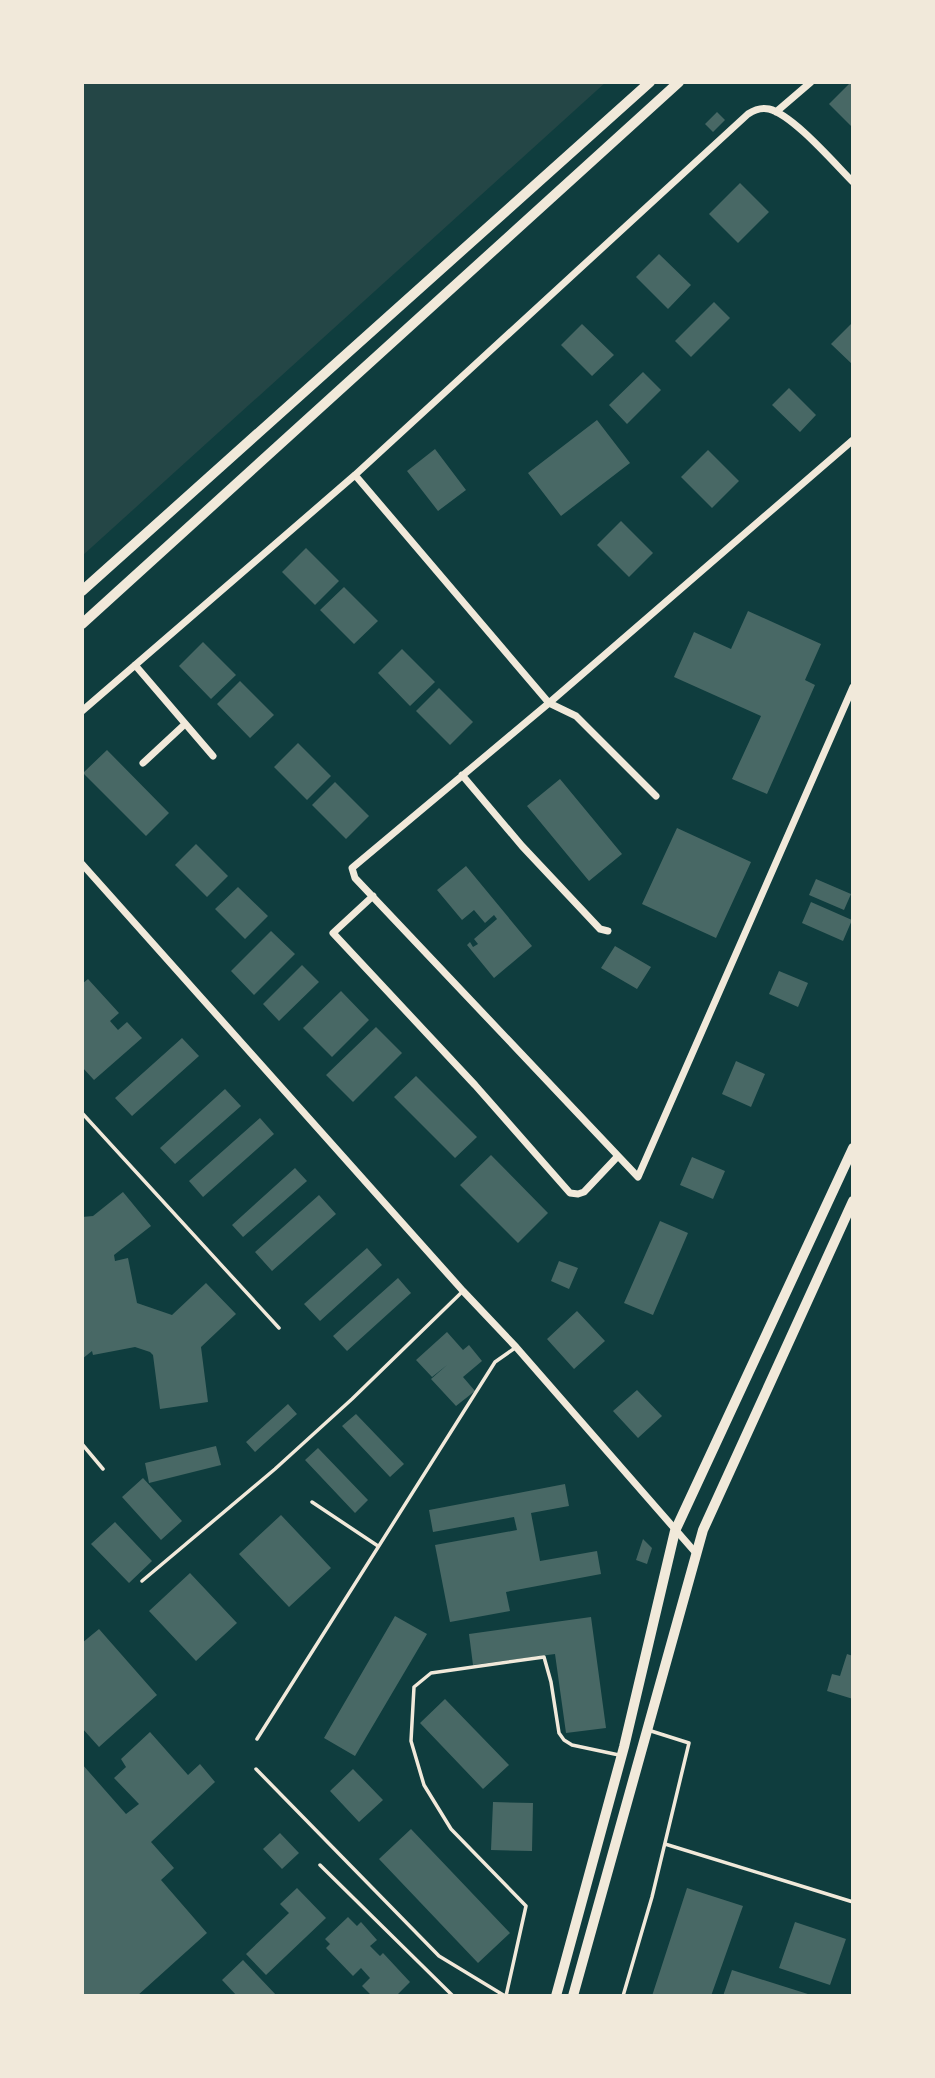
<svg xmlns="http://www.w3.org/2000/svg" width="935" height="2078" viewBox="0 0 935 2078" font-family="'Work Sans',sans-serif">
<rect width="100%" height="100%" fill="#0f3d3e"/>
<path fill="#244646" d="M82,82H606L82,556Z"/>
<path fill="#486865" d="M851,82H853V128L829,104Z
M717,112L725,120L713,132L705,124Z
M740,183L769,212L738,243L709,214Z
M659,254L691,285L668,309L636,277Z
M714,302L730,318L691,357L675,341Z
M853,322V365L831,344Z
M582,324L614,355L592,376L561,345Z
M643,372L661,390L627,424L609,405Z
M789,388L816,415L800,432L772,405Z
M597,420L630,463L561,516L528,473Z
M435,449L466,490L438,511L407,471Z
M708,450L739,481L712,508L681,477Z
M621,521L653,553L629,577L597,545Z
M306,548L339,581L315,605L282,572Z
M344,587L378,621L354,644L320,610Z
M748,611L821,644L805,680L815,685L767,794L732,779L761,716L674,677L694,632L731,649Z
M203,642L236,675L211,699L179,666Z
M402,649L435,682L410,706L378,673Z
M240,681L274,715L250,738L217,704Z
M439,688L473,722L450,745L416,711Z
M298,743L331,776L307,800L274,767Z
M107,750L169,813L146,836L83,773Z
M560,779L622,854L589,881L527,806Z
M335,782L369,816L346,839L312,805Z
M677,828L751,862L716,938L642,904Z
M196,844L228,876L207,897L175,865Z
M466,866L532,946L494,978L467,945L470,942L473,947L478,944L474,939L497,919L494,915L485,923L474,910L462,920L437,890Z
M816,879L851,894L844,910L809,895Z
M238,887L268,916L245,939L215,909Z
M811,902L852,920L843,941L802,923Z
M271,931L295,954L254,995L231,971Z
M615,946L651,967L637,989L601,968Z
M302,965L319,982L279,1021L263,1004Z
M779,971L808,983L798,1007L769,994Z
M88,979L119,1013L110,1021L118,1030L127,1022L142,1038L94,1080L82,1067V984Z
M341,991L369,1020L332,1057L303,1028Z
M376,1027L402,1053L353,1102L326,1075Z
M182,1038L199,1056L132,1116L115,1098Z
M736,1061L765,1074L751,1107L722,1094Z
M416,1076L477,1137L455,1158L394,1097Z
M225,1089L241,1106L175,1164L160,1148Z
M260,1118L274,1134L203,1197L189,1181Z
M491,1155L548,1213L518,1243L460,1185Z
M692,1157L725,1171L713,1199L680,1185Z
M295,1168L307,1181L243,1237L232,1225Z
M123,1192L151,1226L114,1255L115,1261L128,1258L137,1303L172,1315L206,1283L236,1314L201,1347L208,1402L160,1409L153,1355L150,1352L135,1347L93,1355L92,1351L82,1359V1217L93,1216Z
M319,1195L336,1214L272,1271L255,1252Z
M660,1221L688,1233L653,1315L624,1303Z
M367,1248L382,1265L320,1321L304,1304Z
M559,1261L578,1268L569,1289L551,1281Z
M398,1278L411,1293L347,1351L333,1336Z
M577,1311L605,1341L574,1369L547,1339Z
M447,1332L463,1350L469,1345L482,1361L463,1377L475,1391L456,1406L431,1379L447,1365L432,1377L416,1360Z
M637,1390L662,1416L638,1438L613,1411Z
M288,1404L297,1414L255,1452L246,1442Z
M356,1414L404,1464L390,1477L342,1426Z
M216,1446L221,1465L149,1483L145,1463Z
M318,1448L368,1500L355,1513L305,1460Z
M143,1478L182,1521L161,1540L122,1497Z
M565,1484L569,1506L531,1513L540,1561L597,1551L601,1574L506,1592L510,1611L450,1622L435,1545L517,1530L514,1517L433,1532L429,1510Z
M281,1515L331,1568L289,1607L239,1554Z
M115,1522L152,1561L129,1583L91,1544Z
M643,1539L652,1548L647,1564L636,1560Z
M190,1573L237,1623L196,1661L149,1611Z
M395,1616L427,1634L355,1756L324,1738Z
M591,1617L606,1728L566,1733L555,1654L473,1665L469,1634Z
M99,1629L157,1695L99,1747L82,1728V1643Z
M847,1654L853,1656V1699L827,1691L832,1674L840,1676Z
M445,1699L509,1765L483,1789L420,1723Z
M150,1732L188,1775L200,1764L215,1782L151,1842L174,1868L161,1880L207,1933L137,1996H82V1764L126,1814L139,1804L114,1778L126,1767L121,1759Z
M353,1769L383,1800L359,1822L330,1791Z
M493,1802L533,1803L532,1851L491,1850Z
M411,1829L510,1933L478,1963L379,1859Z
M280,1833L299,1853L282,1869L263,1849Z
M297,1888L326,1918L266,1975L246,1954L289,1913L280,1904Z
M687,1888L743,1906L711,1996H652Z
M348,1917L357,1926L361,1922L377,1940L370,1946L380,1956L383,1953L410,1982L396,1996H372L362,1986L370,1978L361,1968L353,1976L326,1948L330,1944L325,1939Z
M795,1922L846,1939L830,1985L779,1968Z
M243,1960L277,1996H237L222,1980Z
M732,1970L811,1995V1996H723Z"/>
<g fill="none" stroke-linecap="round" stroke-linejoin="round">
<path stroke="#f1e9da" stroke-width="3.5" d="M82,1113L279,1328
M82,1444L103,1469
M312,1502L378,1546
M142,1581L275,1469L352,1399L463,1291
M257,1739L495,1362L515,1348
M256,1769L439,1956L505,1996
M665,1844L853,1902
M320,1865L453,1996
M506,1996L526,1906L451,1829L424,1785L411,1741L414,1687L431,1673L544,1657L551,1682L559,1733L564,1740L572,1745L619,1755
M623,1996L652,1897L689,1743L648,1730"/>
<path stroke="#f1e9da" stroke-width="7" d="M776,112L811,82
M853,440L549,703L352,868L355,878L638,1177L853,687
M355,475L549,703L576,716L656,796
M135,665L213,756
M82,711L355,475L748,114C754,110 761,107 769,109C793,115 834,163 853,182
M143,763L185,724
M462,775L522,846L600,929L608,931
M82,864L463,1291L516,1347L695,1552
M373,896L333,933L475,1085L570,1193L578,1194L584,1192L618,1156"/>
<path stroke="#f1e9da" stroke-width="10" d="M556,1996L624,1747L675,1531L853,1148
M573,1996L703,1530L853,1201"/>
<path stroke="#f1e9da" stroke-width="10" d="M82,591L650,82
M82,624L679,82"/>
</g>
<rect width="935" height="2078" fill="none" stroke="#f1e9da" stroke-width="168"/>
</svg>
